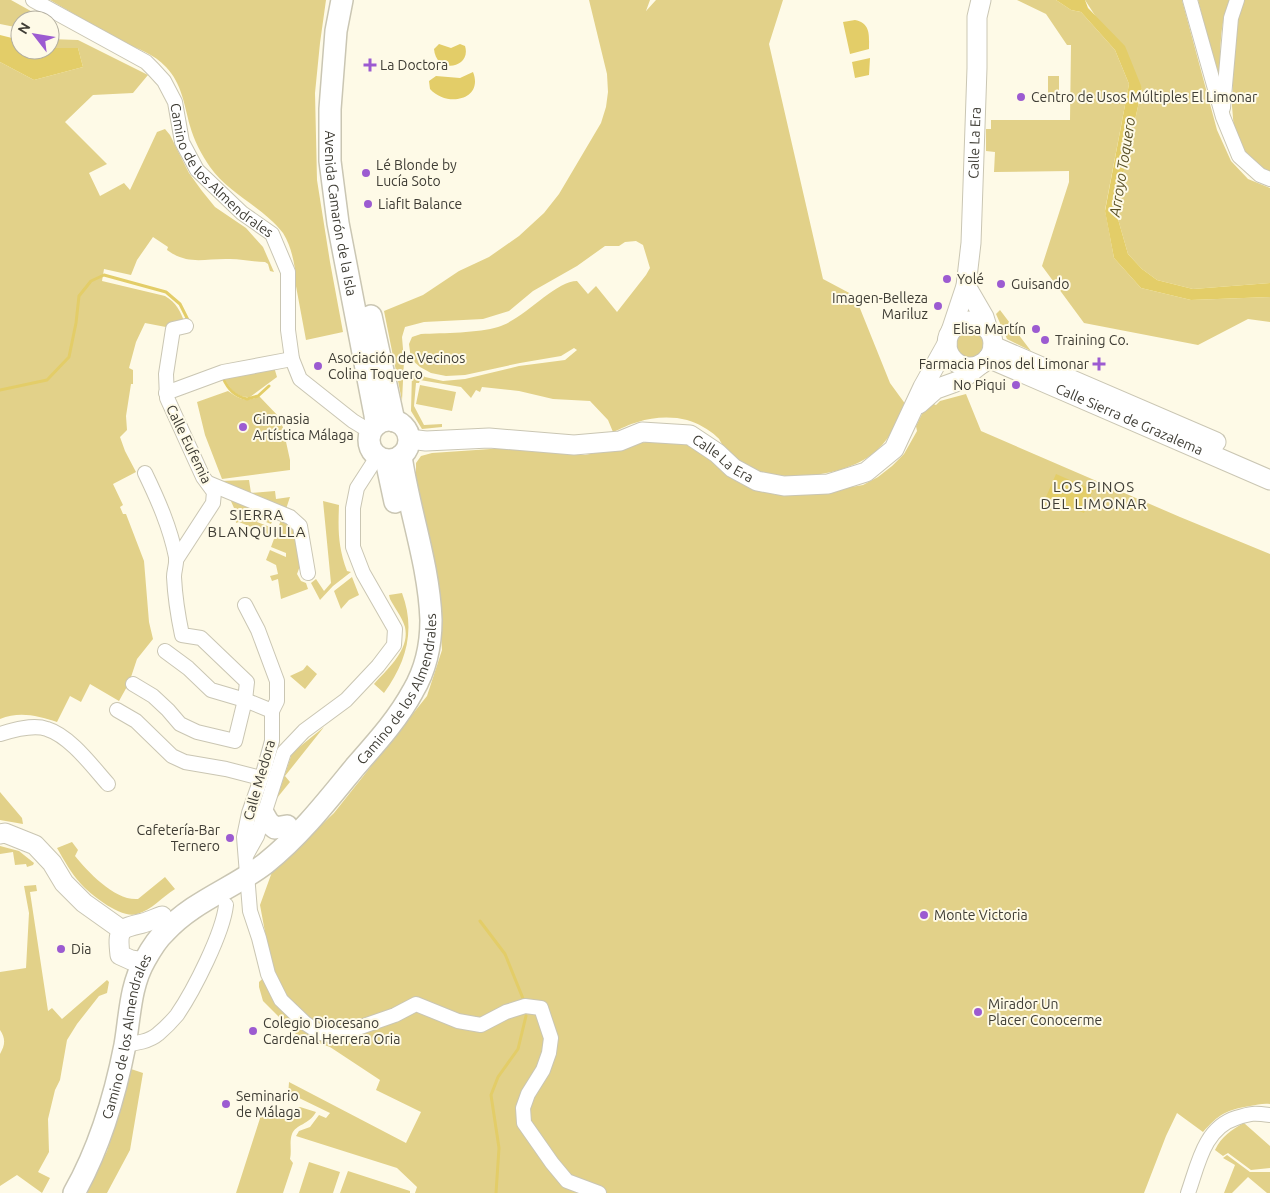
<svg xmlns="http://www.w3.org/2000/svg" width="1270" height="1193" viewBox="0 0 1270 1193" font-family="Ubuntu,sans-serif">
<rect width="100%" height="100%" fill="#fefae7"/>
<path fill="#e2d189" d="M0,0H11L47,20H20V28L0,24Z
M50,0H326L320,43L315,93L317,180L330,262L343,332L306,340L293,270L295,269C293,257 290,244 283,233C263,207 229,194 210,167C201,154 194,140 190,126C184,104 182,84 166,67C154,54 138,49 123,42C99,29 75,14 50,0Z
M589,0H650L646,11L656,0H783L769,44L823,279L855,296L890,383L906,405C897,423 888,443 871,455C842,477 778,484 747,466C738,461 730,454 723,446C721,443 720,439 717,437C709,429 697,423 687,420C672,416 652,417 638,422C629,424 621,429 613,432L608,420L590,401L553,399L519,391L482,387L480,392L476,390L471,398L461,387L420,380L419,383H416L414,406L424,425L442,424V427L422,429L411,411L412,373L415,371L425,377L443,381L465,379L519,366L565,360L577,350L574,348L561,356L520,363L465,375L446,376L431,373L420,367L411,359L409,344L412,337L421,334C443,333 479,333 498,327C523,320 555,281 577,281L588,294L596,286L617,312L646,275L650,268L643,245L636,241L625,242L619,246H605L577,266L533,291L509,311L483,319L424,322L405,327L402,337L404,361L402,401L384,311L423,295L459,271L489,257L519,236L544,213L559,194L601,123L606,107L608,92L607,74Z
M1017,0H1056L1071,10L1081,12L1115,50L1129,84L1105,210L1114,258L1141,288L1191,300L1270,297V322L1248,319L1198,345L1084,323L1042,266L1069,182V171L994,172L995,152L986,151V129H991V120H1070L1071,45H1067L1046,14Z
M1085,0H1182L1217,130L1231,161L1248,179L1270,188V283L1193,289L1157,280L1142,269L1128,254L1118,219L1121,184L1142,88Z
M1198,0H1231C1218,23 1221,54 1220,80H1219Z
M1245,0H1270V173L1250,159L1240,144L1234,130L1232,106L1235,28L1239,8Z
M50,39L78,40L148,75L133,93L93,95L65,122L107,164L89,173L100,196L124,183L130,190L157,132L165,129L170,135L189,173L202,191L215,207L246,228L263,247L274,272L270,271L268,264L265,262C254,262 242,259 230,259C205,258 189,266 167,250L168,247L153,237L137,260L131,275L104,269L102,281L165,296C177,303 180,311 185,323L171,328L145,323L136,342L129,368L133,370V384H131L126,416L127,430L120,437L125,451L136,472L113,484L123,505L120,507L123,514H126L144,561L149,622L153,639L137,659L129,683L119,701L90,684L81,702L70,696L57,722C38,716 20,711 0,719V62L34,80L83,67L78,48H50Z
M1048,76H1059V100H1048Z
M1000,310L1031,351L1007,339L996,314Z
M968,328C1002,331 977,376 958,355C948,345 956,331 968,328Z
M274,367L277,377L250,397C237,398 229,389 224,377Z
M420,385L456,392L452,411L416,404Z
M228,391C239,399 247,403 259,396L281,419L290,460V470L222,479L205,435L197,402Z
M966,394L981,431L1180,517L1270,554V1104C1263,1103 1257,1105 1250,1106C1226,1110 1219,1114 1203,1132L1177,1113L1166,1136L1144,1193H415L417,1187L397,1168L296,1136L299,1131L310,1127L319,1115L326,1118L330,1113L297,1097L291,1101L288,1097L289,1082L406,1143L421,1112L376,1090L380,1080L330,1047L298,1036L263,1001L259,987V982L272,970L260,905L272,872L334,813L427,696L442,650L439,605L416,491V463L421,456L432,453L505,448L585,455L660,439L688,445L748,487L777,495L823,492L863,485L878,477L892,466L904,454L917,431L916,426L926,406L931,403L936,405L940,401Z
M249,480L251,493L275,491L276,499L290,497L286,509L220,481Z
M230,499L274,517L271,524L258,519L257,522L270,527L268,534L239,522L236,523L235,513L249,519L250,515L234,508Z
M323,501L339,505C338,530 338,547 347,571L351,572L333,586L320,600L311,583L316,579L324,591L331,583Z
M281,520L291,526L293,530L300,566L297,574L301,581L306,583L308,589L281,599L278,579L272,581L270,576L278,574L276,565L266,560L270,550L286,557V553L271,547Z
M352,577L359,595L349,600L341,609L334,591Z
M402,593C416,630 406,663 384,693L374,684C388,668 410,650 405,627C402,617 394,607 390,599L389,595Z
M307,665L317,674L305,689L290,676L303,670Z
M324,727L285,776L290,782L277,798L292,753Z
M0,792L22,818L23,824L0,820Z
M72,842L78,850L75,856C88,872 115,901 138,899L165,877L175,889C162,897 152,910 137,914C121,919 91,895 81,884C71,873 64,860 57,848Z
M0,846L19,851L34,863L33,865L27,867L26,864L15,865L13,852L0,854Z
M36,885L37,891L30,892L48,1011L52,1008L62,1019L107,980L109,982L107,993L99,996L77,1024L67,1040L60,1080L55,1090L48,1119L49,1152L38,1172L50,1178L42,1193L17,1175L0,1186V1054C5,1045 6,1039 0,1030V972L26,968L29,913L24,886Z
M131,1069L143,1073L130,1150L107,1193H87L107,1151L120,1112L127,1074Z
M300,1107L316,1112C309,1125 296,1124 292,1134C289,1142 292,1150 290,1159L293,1163L283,1193H236L263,1109L287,1111Z
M1244,1123L1270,1146V1168L1251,1170L1228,1153L1223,1156L1215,1150C1222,1136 1231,1130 1244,1123Z
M1227,1155L1250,1172H1270V1193H1267L1248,1177L1232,1193H1224L1235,1165L1223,1158Z
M309,1162L340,1172L333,1193H299Z
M348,1171L410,1191V1193H340Z"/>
<path fill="#e3cd68" d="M1056,0H1085L1088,8L1125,46L1142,88L1121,184L1118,219L1128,254L1142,269L1157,280L1193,289L1270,283V297L1191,300L1141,288L1114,258L1105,211L1129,84L1115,50L1081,12L1071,10Z
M855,20C871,23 869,36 869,49L850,54L843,22Z
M0,35L20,40V50H50V48H78L83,67L34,80L0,62Z
M439,44L451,48L460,44L465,46C472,68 436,75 434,49Z
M870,58L869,75L855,78L852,62Z
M473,72C484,100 447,108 430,89L429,81L436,76L460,78Z
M1056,474L1093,490L1084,513L1046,497Z"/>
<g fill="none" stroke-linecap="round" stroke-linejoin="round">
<path stroke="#e3cd68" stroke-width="3" d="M223,378C228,389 234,396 247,399L258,396L269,386
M0,390L47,380L69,357L76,323L79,296L91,281L104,275L166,292L180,304L189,322
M480,921L505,954L524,1001
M496,1193L499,1148L491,1095L498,1077L518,1049L526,1016"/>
<defs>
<g id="street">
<path id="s1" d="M33,0L146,62L153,69L164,81L175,102L182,142L197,170L242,213L272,234L288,272V330L292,359L300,379L353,421L371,432"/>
<path d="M1190,0L1223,117L1239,156L1260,175L1270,179"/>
<path d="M1223,108L1231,18L1237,0"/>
<path d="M166,393L223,372L292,359"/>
<path d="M208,483L290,517L300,526L308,573"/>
<path d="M176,560L213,503L214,492L203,477L167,398L166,374L173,329L186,326"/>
<path d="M245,605L258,630L277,681V701L272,711V741L264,770L249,813L244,837L250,911L259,938L268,974L281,1000L305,1023L320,1033L335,1036L395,1015L416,1004L458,1021L481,1025L506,1012L525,1006L541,1008L551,1038L549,1053L543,1070L528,1094L523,1108L524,1123L552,1163L567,1181L599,1193"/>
<path d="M165,651L188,668L211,690L245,700L272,711"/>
<path d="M133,684L153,696L168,710L180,724L197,732L235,741L245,700L247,682L201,638L182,635C178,616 175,597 174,577C174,570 177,564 176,557C170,527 158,500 145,473"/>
<path d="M117,710L136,721L172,756L185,762L226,769L261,778"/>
<path d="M0,734C13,730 33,724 47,729C70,736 92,766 108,784"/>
<path d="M247,854L257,836L284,752L304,731L346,700L378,666L394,645L395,629L363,573L353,547V508L357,488L377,457"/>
<path d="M125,1044C135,1044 150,1041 158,1034C164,1029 172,1021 177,1015C194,990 223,933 226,905"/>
<path d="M1188,1193C1198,1165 1204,1128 1236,1118C1251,1113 1254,1113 1270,1115"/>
</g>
<g id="secondary">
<path d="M966,286L984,317L988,330"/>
<circle cx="970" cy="344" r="23"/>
<path id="s2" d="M951,331L966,286L971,243L977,68V17L981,0"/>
<path d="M993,346L1216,442"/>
<path id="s3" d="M988,358L1270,480"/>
<path d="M919,404L936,389L961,380L981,364"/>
<path id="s4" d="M409,439L426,441L489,438L574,445L620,441L642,432L690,435L717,453L733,468L757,481L784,486L828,484L866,472L894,449L923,387L947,344"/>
<path d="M0,834L5,833L35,845L52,863L64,883L84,903L122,930"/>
<path d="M144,962L131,960L120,955C117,928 120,929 143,923C150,921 156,918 162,916"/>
</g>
<g id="primary">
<path id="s5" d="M342,0L336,31L330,109V161L338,223L375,415L376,425"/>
<path d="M371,316L394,421"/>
<circle cx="389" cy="440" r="20"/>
<path d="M386,460L395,502"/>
<path d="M264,815L268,822L275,828L287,826"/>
<path id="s6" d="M74,1193C100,1147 115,1096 125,1045C130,1016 130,986 145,960C150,951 157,939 165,932C193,901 234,888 266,863C300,836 328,800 355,767C376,743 398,719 413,691C426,669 431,644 431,620C429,564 409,511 401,456"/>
</g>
</defs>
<use href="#street" stroke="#cac6b3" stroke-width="16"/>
<use href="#secondary" stroke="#cac6b3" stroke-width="21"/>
<use href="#primary" stroke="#cac6b3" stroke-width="24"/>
<use href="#street" stroke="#fff" stroke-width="14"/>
<use href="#secondary" stroke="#fff" stroke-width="19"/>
<use href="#primary" stroke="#fff" stroke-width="21"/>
</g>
<g fill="#9c5bd1" stroke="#fefae7" stroke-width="2">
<path d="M367.5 57.5h5v5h5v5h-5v5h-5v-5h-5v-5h5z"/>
<circle cx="1021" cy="97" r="5"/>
<circle cx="366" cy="173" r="5"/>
<circle cx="368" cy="204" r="5"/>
<circle cx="947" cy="279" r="5"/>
<circle cx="1001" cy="284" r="5"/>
<circle cx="938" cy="306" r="5"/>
<circle cx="1036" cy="329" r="5"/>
<circle cx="1045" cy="340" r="5"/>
<path d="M1096.5 356.5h5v5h5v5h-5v5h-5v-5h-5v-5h5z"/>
<circle cx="318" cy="366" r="5"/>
<circle cx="1016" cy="385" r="5"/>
<circle cx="243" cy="427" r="5"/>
<circle cx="230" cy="838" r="5"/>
<circle cx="924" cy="915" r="5"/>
<circle cx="61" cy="949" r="5"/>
<circle cx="978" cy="1012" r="5"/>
<circle cx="253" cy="1031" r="5"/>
<circle cx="226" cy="1104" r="5"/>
</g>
<g text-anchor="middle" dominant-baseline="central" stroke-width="4" stroke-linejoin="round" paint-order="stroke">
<g font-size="14" fill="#3f3d35" stroke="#fefae7" text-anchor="start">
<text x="380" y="65">La Doctora</text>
<text x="1031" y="97">Centro de Usos Múltiples El Limonar</text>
<text x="376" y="165">Lé Blonde by<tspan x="376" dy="16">Lucía Soto</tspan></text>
<text x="378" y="204">Liafit Balance</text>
<text x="957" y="279">Yolé</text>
<text x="1011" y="284">Guisando</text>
<text x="928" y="298" text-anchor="end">Imagen-Belleza<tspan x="928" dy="16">Mariluz</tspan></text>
<text x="1026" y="329" text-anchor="end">Elisa Martín</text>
<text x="1055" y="340">Training Co.</text>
<text x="328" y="358">Asociación de Vecinos<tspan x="328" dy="16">Colina Toquero</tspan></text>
<text x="1089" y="364" text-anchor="end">Farmacia Pinos del Limonar</text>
<text x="1006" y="385" text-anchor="end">No Piqui</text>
<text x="253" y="419">Gimnasia<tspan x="253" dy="16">Artística Málaga</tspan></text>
<text x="220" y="830" text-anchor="end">Cafetería-Bar<tspan x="220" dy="16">Ternero</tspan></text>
<text x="934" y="915">Monte Victoria</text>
<text x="71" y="949">Dia</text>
<text x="988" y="1004">Mirador Un<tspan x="988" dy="16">Placer Conocerme</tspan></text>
<text x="263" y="1023">Colegio Diocesano<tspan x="263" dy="16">Cardenal Herrera Oria</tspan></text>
<text x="236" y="1096">Seminario<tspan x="236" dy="16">de Málaga</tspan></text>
</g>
<g font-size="14" fill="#3f3d35" stroke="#fefae7">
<text stroke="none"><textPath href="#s2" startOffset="191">Calle La Era</textPath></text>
<text stroke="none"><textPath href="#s1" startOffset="265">Camino de los Almendrales</textPath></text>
<text stroke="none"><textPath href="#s5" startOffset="215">Avenida Camarón de la Isla</textPath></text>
<text stroke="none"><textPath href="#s3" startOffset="154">Calle Sierra de Grazalema</textPath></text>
<text transform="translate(189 444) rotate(64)">Calle Eufemia</text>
<text stroke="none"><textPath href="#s4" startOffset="324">Calle La Era</textPath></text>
<text stroke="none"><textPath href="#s6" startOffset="625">Camino de los Almendrales</textPath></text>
<text transform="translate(259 780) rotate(-74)">Calle Medora</text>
<text stroke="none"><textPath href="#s6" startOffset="166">Camino de los Almendrales</textPath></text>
</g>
<g font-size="15" font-style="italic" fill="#5b5228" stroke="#fefae7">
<text transform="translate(1122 167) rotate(-81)">Arroyo Toquero</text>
</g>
<g font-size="15" letter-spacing="1" fill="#3f3d35" stroke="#fefae7">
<text x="1094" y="486">LOS PINOS<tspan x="1094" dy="17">DEL LIMONAR</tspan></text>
<text x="257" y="514">SIERRA<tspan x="257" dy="17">BLANQUILLA</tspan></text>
</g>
</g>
<g transform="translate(35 35) rotate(301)"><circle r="24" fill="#fefae7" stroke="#b2aea0"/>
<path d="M0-4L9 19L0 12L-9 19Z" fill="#9c5bd1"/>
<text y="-8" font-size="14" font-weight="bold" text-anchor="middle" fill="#3f3d35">N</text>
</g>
</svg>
